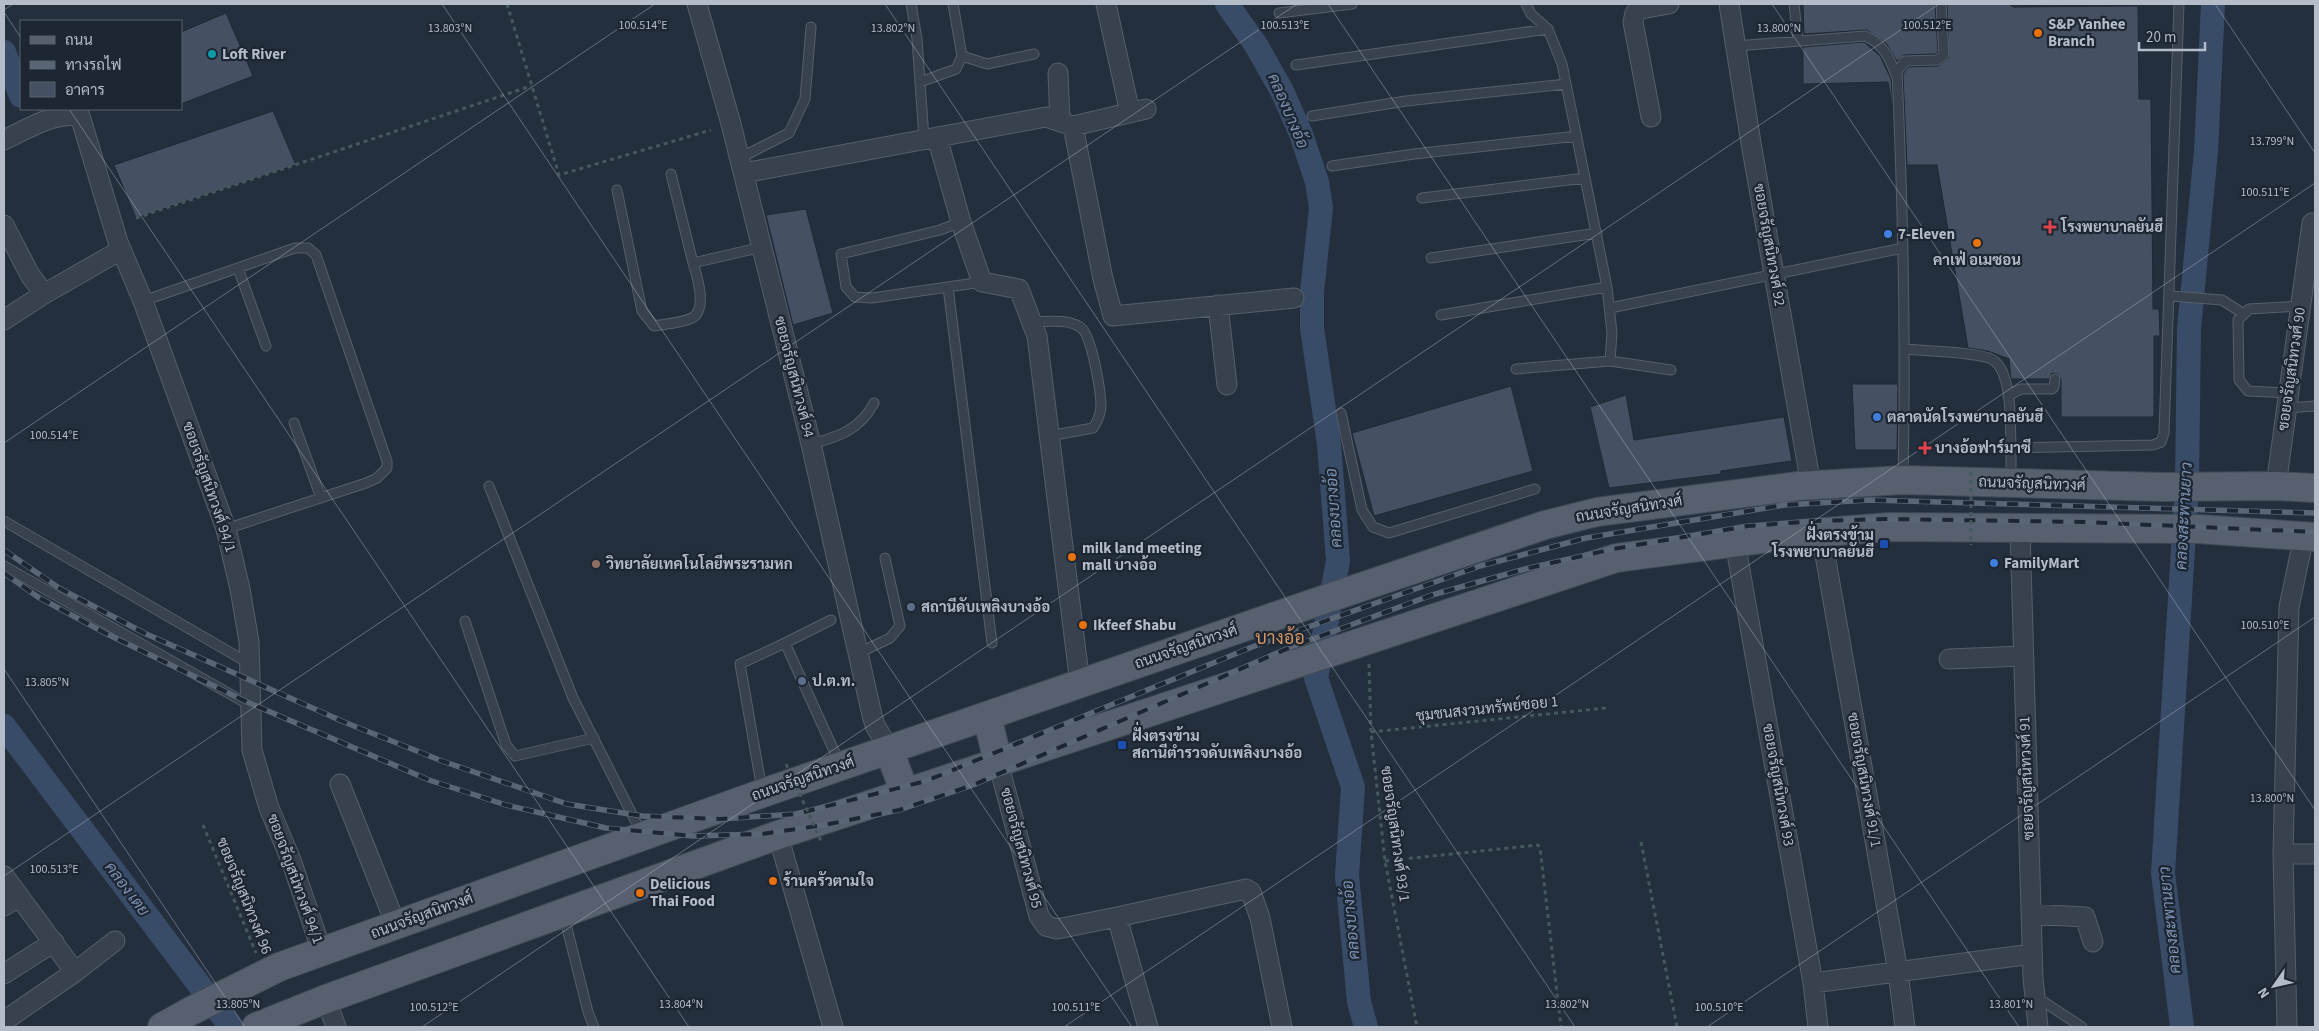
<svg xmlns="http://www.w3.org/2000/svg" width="2319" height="1031" viewBox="0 0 2319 1031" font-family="'Source Sans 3',Sarabun,sans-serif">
<rect width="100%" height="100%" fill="#242f3e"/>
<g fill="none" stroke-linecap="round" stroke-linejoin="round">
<path stroke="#394c67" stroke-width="24" d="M1227,4L1256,45L1282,91L1301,134L1317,182L1321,208L1312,292V328L1329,444L1338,561L1316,678L1353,787L1347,875L1359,1002L1366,1027
M4,52L21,96
M4,726L231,1027
M2182,1027L2163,873L2187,484L2189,329L2206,151L2213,4"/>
</g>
<path fill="#455162" stroke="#1f2835" d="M1803,4H1935L1938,52L1935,54L1904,55L1897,61L1886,43L1867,30L1804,34Z
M1947,4H2009L2013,7L2138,6L2139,99H2151L2153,309H2159L2160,336H2154V417H2061V379L2058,374L2052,373L2049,379H2011L2009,359L1988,351L1968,348L1937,165H1907L1903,74L1908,67L1938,66L1949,58Z
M226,13L253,76L181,104V32Z
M1864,42L1880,56L1891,79L1893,114L1888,82L1803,84V47Z
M273,111L296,165L136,218L114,165Z
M806,209L833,313L793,325L766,215Z
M1852,384H1898L1897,450H1855Z
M1511,386L1533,471L1374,516L1352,433Z
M1626,395L1634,440L1784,417L1792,461L1721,471V474L1609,488L1590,407Z"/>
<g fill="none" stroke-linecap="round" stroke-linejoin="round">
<defs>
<path id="lane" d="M911,4L917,39L924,139
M1794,4L1798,41
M1279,13L1352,4
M1736,46L1865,36C1883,43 1890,59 1896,75
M962,56L987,64L1034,54
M1296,65L1548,29
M920,82L956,69L962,56L953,4
M1312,116L1406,101L1566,84
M740,158L789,133L805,99L811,27
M1332,166L1414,154L1577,136
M671,174L693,263
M617,190L642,311L654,326C665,324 682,323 692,318C708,309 697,276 693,263L762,247
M1422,198L1585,178
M961,222L940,230L841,254L846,287L855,297L872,298L982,282
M1431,258L1597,233
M238,268L266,346
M948,287L992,643
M2171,296L2222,300L2244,314
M143,301L295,248H308L316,255L387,461V468L377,478L366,483L226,529
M1610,308L1903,248
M1441,315L1607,287
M1031,322C1047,322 1067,318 1080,327C1092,334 1101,393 1101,407C1100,416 1098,421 1093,428L1049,436
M1905,349C1923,351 1981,352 1993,360C2013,373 2010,426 2011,448L2153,445L2161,442L2164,433L2179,4
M1610,361L1671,370
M1516,369L1610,361L1612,333L1607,287L1562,64L1548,29L1531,14L1526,4
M2289,393L2248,391L2239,380L2238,320L2249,309L2301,306
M2008,396L2021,389H2052L2054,387L2055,379
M2287,408L2315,406
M1341,413L1362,510L1373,527L1389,533L1535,489
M294,423L321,498
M811,444C838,437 860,430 874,403
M1903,477C1906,342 1903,207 1897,72L1905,61L1937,60L1944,55L1941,4
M2011,481V448
M489,486L573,698L642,834
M4,521L250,664
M4,566L251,706
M831,620L785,643L840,764
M465,621L506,745L515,756L594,738
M857,654L890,638L900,626L885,558
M762,790L740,664L785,643
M564,916L588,1012L594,1027
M2035,996L2082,1027"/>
<path id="street" d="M697,4L731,124L811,444L872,715L875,725L889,750
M1106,4L1130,113
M1729,4L1751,143L1811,485
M1058,73L1060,122
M1651,117L1633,22L1635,13L1641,9L1669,4
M1073,126L1103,279L1113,316L1294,298
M937,137L961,222L982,282L1019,289L1037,336L1080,684
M4,140C28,129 53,112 80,116L118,242L143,301L226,529L240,589L249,642L252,750L269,808L291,860L322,952
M744,173L1046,117L1073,126L1146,109
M4,225L30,275L44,294L121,250
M1218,305L1227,385
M4,320L44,294
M2276,486L2312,223
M2020,529L2033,978L2038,1027
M1821,532L1898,972L1905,1027
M1735,542L1813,983L1818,1027
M1949,659L2023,656
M998,762L1039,916L1046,926L1057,929L1117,917L1148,1027
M340,784L396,925
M778,835L833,1027
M2283,854H2315
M4,876L75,972L4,1021
M4,906L19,896
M2031,914L2085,917L2093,942
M1117,917L1246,889L1251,892L1260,918L1282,1027
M75,972L115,941
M4,974L54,942
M1813,983L2032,954
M326,999L336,1027
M2287,1027L2283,854L2289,607L2304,536"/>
<path id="primary" d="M987,716L998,762
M889,750L905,793
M162,1027L189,1012L279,967L763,793L1308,605L1545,525L1597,512L1798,486L1903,480L2162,487L2276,486L2315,488
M256,1027L326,999L778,835L1616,558L1800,534L1889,527L2198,529L2315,537"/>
</defs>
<use href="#lane" stroke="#565f6c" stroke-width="11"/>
<use href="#street" stroke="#565f6c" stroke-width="21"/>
<use href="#primary" stroke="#414a57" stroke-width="30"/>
<path stroke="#44595c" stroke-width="3" stroke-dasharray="4 4" stroke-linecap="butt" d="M507,4L559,175L711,130
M136,218L531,86
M1369,664L1371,732L1385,861L1417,1027
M1371,732L1606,708
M203,825L256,953
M1641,842L1677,1027
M1385,861L1538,845L1540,848L1561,1027"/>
<use href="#lane" stroke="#38414e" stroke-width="9"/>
<use href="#street" stroke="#38414e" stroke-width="19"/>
<use href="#primary" stroke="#56606e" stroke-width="28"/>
<defs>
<path id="rail" d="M4,550L59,588L144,633L344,722L442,761L567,804L642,816L720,819L796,814L926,781L1252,647L1480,566L1586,538L1784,505L1870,500L2315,513
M4,573L38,597L105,633L247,702L429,780L506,805L606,828L693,836L762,834L824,825L899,810L973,785L1291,647L1432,595L1525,569L1613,549L1748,526L1817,521L1885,519L2085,522L2315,532"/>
</defs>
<use href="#rail" stroke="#5a6575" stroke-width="5.5"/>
<use href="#rail" stroke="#1d2633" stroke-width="4" stroke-dasharray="11" stroke-linecap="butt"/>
<path stroke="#44595c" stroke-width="3" stroke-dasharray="4 4" stroke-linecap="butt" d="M1971,472V545
M786,764L822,843"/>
</g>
<path fill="none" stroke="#b4bcc9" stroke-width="1" stroke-opacity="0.45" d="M442,4L1132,1027M885,4L1575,1027M1328,4L2019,1027M1772,4L2315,810M2215,4L2315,153M4,10L13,4M4,12L21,38M69,109L689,1027M4,443L655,4M4,669L245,1027M4,876L1297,4M422,1027L1939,4M1064,1027L2315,183M1707,1027L2315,617"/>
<g fill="#e8710a" stroke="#1d2633" stroke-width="2">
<circle cx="2038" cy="33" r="5"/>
<circle cx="1977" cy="243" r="5"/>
<circle cx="1072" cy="557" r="5"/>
<circle cx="1083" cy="625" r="5"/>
<circle cx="773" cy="881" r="5"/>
<circle cx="640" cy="893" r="5"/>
</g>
<circle fill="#0f9aa8" stroke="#1d2633" stroke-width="2" cx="212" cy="54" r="5"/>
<g fill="#e0444e" stroke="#1d2633" stroke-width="2">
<path d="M2047.5 219.5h5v5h5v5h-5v5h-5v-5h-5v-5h5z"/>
<path d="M1922.5 440.5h5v5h5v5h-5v5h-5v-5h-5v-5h5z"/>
</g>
<g fill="#3f7fe0" stroke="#1d2633" stroke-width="2">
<circle cx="1888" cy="234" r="5"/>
<circle cx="1877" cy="417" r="5"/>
<circle cx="1994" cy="563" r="5"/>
</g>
<g fill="#1a4fb4" stroke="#1d2633" stroke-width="2">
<rect x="1879" y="539" width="10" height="10" rx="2.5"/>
<rect x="1117" y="740" width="10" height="10" rx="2.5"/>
</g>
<circle fill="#8d6e63" stroke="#1d2633" stroke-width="2" cx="596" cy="564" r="5"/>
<g fill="#5c6f8a" stroke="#1d2633" stroke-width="2">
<circle cx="911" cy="607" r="5"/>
<circle cx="802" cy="681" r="5"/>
</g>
<g text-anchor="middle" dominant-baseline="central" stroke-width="4.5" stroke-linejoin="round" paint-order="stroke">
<g font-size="15" font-weight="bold" fill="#b4bcc9" stroke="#1d2633" text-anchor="start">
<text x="2048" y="24">S&amp;P Yanhee<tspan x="2048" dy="17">Branch</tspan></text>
<text x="222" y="54">Loft River</text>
<text x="2061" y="227">โรงพยาบาลยันฮี</text>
<text x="1898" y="234">7-Eleven</text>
<text x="1977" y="260" text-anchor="middle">คาเฟ่ อเมซอน</text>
<text x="1887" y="417">ตลาดนัดโรงพยาบาลยันฮี</text>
<text x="1935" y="448">บางอ้อฟาร์มาซี</text>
<text x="1874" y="535" text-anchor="end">ฝั่งตรงข้าม<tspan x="1874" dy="17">โรงพยาบาลยันฮี</tspan></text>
<text x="1082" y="548">milk land meeting<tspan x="1082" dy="17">mall บางอ้อ</tspan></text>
<text x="2004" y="563">FamilyMart</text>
<text x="606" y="564">วิทยาลัยเทคโนโลยีพระรามหก</text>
<text x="921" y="607">สถานีดับเพลิงบางอ้อ</text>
<text x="1093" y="625">Ikfeef Shabu</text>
<text x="812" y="681">ป.ต.ท.</text>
<text x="1132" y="736">ฝั่งตรงข้าม<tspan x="1132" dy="17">สถานีตำรวจดับเพลิงบางอ้อ</tspan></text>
<text x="783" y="881">ร้านครัวตามใจ</text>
<text x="650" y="884">Delicious<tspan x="650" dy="17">Thai Food</tspan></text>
</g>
<g font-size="15" fill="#b4bcc9" stroke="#1d2633">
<text transform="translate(1769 245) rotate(80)">ซอยจรัญสนิทวงศ์ 92</text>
<text transform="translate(2292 369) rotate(-82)">ซอยจรัญสนิทวงศ์ 90</text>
<text transform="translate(794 377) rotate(76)">ซอยจรัญสนิทวงศ์ 94</text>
<text transform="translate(2032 484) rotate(2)">ถนนจรัญสนิทวงศ์</text>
<text transform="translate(209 487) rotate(71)">ซอยจรัญสนิทวงศ์ 94/1</text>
<text transform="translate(1629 509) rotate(-9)">ถนนจรัญสนิทวงศ์</text>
<text transform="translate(1186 647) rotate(-19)">ถนนจรัญสนิทวงศ์</text>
<text transform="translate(1487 709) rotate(-6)">ชุมชนสงวนทรัพย์ซอย 1</text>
<text transform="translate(2027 778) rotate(-92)">ซอยจรัญสนิทวงศ์ 91</text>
<text transform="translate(803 779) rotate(-19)">ถนนจรัญสนิทวงศ์</text>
<text transform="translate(1864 780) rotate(80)">ซอยจรัญสนิทวงศ์ 91/1</text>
<text transform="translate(1778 785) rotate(80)">ซอยจรัญสนิทวงศ์ 93</text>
<text transform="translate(1395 834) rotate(82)">ซอยจรัญสนิทวงศ์ 93/1</text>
<text transform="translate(1021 848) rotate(75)">ซอยจรัญสนิทวงศ์ 95</text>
<text transform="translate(295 879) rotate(70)">ซอยจรัญสนิทวงศ์ 94/1</text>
<text transform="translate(244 896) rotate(68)">ซอยจรัญสนิทวงศ์ 96</text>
<text transform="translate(422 916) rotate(-20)">ถนนจรัญสนิทวงศ์</text>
</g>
<g font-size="16" font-style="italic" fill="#7c92b1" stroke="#1d2633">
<text transform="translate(1288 111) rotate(67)">คลองบางอ้อ</text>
<text transform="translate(1334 508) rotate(-94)">คลองบางอ้อ</text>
<text transform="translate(2184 516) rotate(-87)">คลองสะพานยาว</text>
<text transform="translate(127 889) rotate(53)">คลอง เตย</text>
<text transform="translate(1351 920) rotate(-95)">คลองบางอ้อ</text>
<text transform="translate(2170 920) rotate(-96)">คลองสะพานยาว</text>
</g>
<g font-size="18" fill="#d59563" stroke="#1d2633">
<text x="1280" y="638">บางอ้อ</text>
</g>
</g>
<g font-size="12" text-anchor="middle" fill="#b4bcc9" stroke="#1d2633" stroke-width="4.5" stroke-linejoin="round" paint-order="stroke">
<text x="643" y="29">100.514°E</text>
<text x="1285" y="29">100.513°E</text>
<text x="1927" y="29">100.512°E</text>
<text x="450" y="32">13.803°N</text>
<text x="893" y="32">13.802°N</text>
<text x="1779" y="32">13.800°N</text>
<text x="2272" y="145">13.799°N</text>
<text x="2265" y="196">100.511°E</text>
<text x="54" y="439">100.514°E</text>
<text x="2265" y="629">100.510°E</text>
<text x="47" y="686">13.805°N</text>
<text x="2272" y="802">13.800°N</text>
<text x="54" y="873">100.513°E</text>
<text x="238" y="1008">13.805°N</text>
<text x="681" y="1008">13.804°N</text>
<text x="1567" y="1008">13.802°N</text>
<text x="2011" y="1008">13.801°N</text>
<text x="434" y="1011">100.512°E</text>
<text x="1076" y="1011">100.511°E</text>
<text x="1719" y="1011">100.510°E</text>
</g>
<rect width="2319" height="1031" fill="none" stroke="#b4bcc9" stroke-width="10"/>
<rect x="20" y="20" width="162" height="90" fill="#1d2633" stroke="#59626f"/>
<rect x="30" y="36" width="25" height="8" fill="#56606e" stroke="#59626f"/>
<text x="65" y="45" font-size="15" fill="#b4bcc9">ถนน</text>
<rect x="30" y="61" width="25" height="8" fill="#5a6575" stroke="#59626f"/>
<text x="65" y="70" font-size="15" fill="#b4bcc9">ทางรถไฟ</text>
<rect x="30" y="82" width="25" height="15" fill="#455162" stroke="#59626f"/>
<text x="65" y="95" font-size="15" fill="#b4bcc9">อาคาร</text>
<g transform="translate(2274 986) rotate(236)" stroke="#1d2633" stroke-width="4" paint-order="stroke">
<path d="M0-4L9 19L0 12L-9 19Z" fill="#b4bcc9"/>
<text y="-8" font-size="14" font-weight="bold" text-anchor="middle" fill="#b4bcc9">N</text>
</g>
<path d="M2139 42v8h66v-8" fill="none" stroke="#b4bcc9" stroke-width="2.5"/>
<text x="2146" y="42" font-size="15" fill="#b4bcc9" stroke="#1d2633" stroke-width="4" paint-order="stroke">20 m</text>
</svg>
